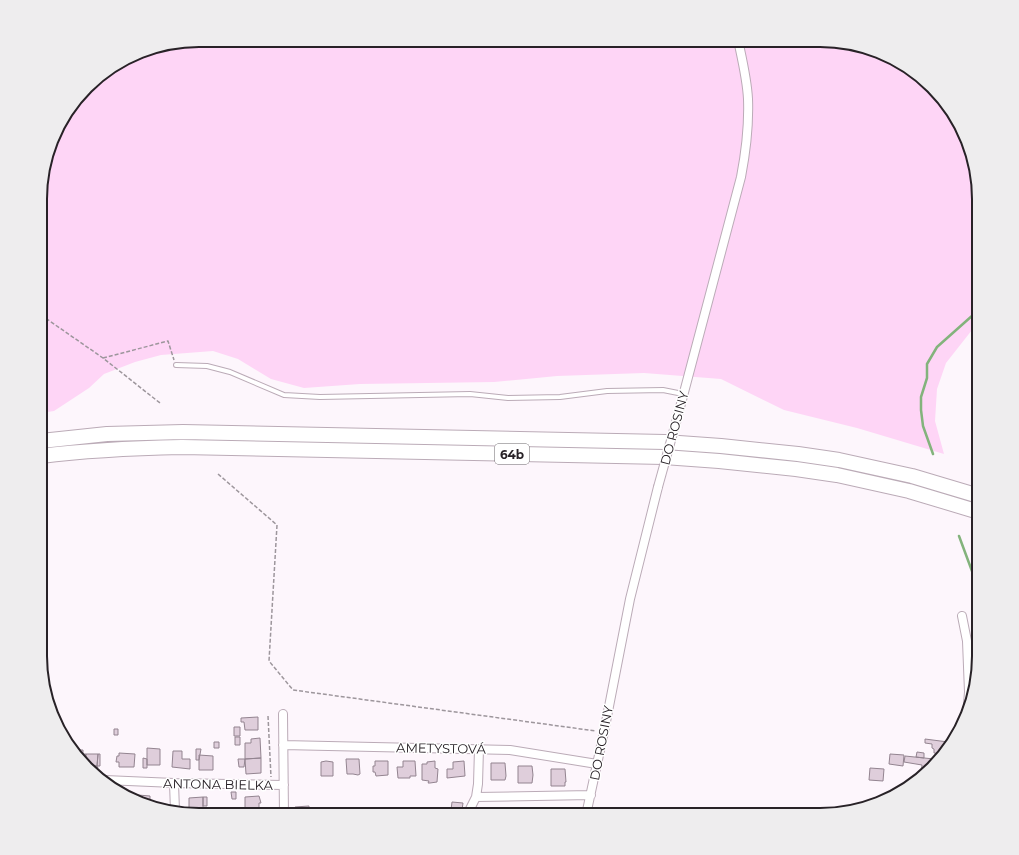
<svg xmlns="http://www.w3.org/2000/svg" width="1019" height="855" viewBox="0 0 1019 855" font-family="Montserrat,sans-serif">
<rect width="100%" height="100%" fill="#fdf6fc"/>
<path fill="#fed5f6" d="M199,40H830L881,52L932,86L967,138L979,199V324L972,330L946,363L937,389L935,421L944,454L857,428L784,410L721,379L644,373L557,376L494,382L360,384L304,388L271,379L238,359L213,351L161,355L135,362L104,374L89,388L54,411L41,413V178L61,120L94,79L148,49Z"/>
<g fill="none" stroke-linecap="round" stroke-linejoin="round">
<path stroke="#83b37c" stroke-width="2.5" d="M933,454L923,426L921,410V397L927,378V364L937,347L973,315L979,305
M959,536L979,590"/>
</g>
<path fill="#dfcedb" stroke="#938490" d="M258,717V730H245L244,722H241V718Z
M234,727H240V736H234Z
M114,729H118V735H114Z
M235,737H240V745H235Z
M260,738L261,758L245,759V743H251V739Z
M925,739L948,742L947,746L942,754L934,753V749L932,748V744L925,743Z
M214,742H219V748H214Z
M147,748L160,749V765H147Z
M196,749H201L199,760H196Z
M78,750H83V760H81L78,756Z
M173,751H182V759H190V769L172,767Z
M917,752L924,753V758L916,757Z
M119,753L135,754L134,767H119V762H116L117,756H119Z
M83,754H86L85,760H83Z
M86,754H98L97,766H85Z
M98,754H100V766H97Z
M890,754L904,755L903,766L889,764Z
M199,755L213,756V770H199Z
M905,756L934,759L933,768L921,776L922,765L904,762Z
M143,758L147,759V768H143Z
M261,758V773L246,774L245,759Z
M238,759H245L244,767H239Z
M346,759H359L360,774L358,775L353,774H347Z
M326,761L333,762V776H321V762Z
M375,761H388V775L376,776L375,772H373V766H375Z
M403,761H415L416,776H410V778H398L397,767H403Z
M435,761V768L438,769L437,782L430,783H428L429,781L422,780V764H427V762Z
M464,761L465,776L447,778V769H453V762Z
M491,763H505L506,776L505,780H491Z
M85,766H97L98,768H86Z
M518,766H532L533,775L532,783H518Z
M870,768L884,769L883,781L869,780Z
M551,769H565L566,782H565V786H551Z
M231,792H236V799H232Z
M138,795L150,796V806L137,802Z
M259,796L261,803H259V810H245V797Z
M203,797V812L189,813V798Z
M203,797H207V806H203Z
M452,802L463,803L462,810H451Z
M309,806V815H295V807Z
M436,809H445V815H431V810H436Z
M527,809V815H514L513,810Z
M550,809L551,815H538V812L543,811V810Z
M490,810H503V815H490Z"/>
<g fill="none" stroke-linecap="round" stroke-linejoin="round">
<defs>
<path id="lane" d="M176,365L207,366L230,372L284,395L320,397L470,394L508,398L560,397L607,391L663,390L683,394"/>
<path id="street" d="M678,415L741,177C746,151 749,125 748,99C747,79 742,59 738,40
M962,616L967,641L969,692L967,716
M283,714L284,815
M283,745L510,750L597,764
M105,780L174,783L284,785
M174,783L175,811
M476,797L591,795
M467,815L476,797L478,784L479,749
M586,815L604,732L630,599L658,487"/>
<path id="highway" d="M41,441L107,434L183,432L665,442L721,446L798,454L839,460L912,476L979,496
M41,456C88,450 135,448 182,447L664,457L719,461L796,469L837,475L909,491L979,512"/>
</defs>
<use href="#lane" stroke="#bbabb7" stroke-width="6"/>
<use href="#street" stroke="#bbabb7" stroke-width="10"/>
<use href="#highway" stroke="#bbabb7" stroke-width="16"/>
<path stroke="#9d969c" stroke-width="1.5" stroke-dasharray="4 2" stroke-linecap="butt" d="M41,315L103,358L160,403
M103,358L168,341L174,360
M218,474L277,525L269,661L293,690L596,731
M268,716L271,777"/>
<use href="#lane" stroke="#fff" stroke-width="4"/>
<use href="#street" stroke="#fff" stroke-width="8"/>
<use href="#highway" stroke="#fff" stroke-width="14"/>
<defs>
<path id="street-bridge" d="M658,487L678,415"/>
</defs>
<use href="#street-bridge" stroke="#bbabb7" stroke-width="10" stroke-linecap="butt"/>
<use href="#street-bridge" stroke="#fff" stroke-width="8"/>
</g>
<g text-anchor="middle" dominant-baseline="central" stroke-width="3" stroke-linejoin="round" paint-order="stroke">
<rect fill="#fff" stroke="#686468" stroke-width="1" x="495" y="444" width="34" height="20" rx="3"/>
<g font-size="12" font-weight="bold" fill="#282227">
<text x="512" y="454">64b</text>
</g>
<g font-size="13" fill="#282227" stroke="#fff">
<text transform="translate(674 428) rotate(-75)">DO ROSINY</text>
<text transform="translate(601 743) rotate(-79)">DO ROSINY</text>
<text transform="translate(441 748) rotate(1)">AMETYSTOVÁ</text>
<text transform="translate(218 784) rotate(1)">ANTONA BIELKA</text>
</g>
</g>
<path d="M0 0H1019V855H0ZM199 47H820A152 152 0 0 1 972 199V656A152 152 0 0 1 820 808H199A152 152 0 0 1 47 656V199A152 152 0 0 1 199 47Z" fill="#eeedee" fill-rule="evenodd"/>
<path fill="none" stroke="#282227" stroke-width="2" d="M199 47H820A152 152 0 0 1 972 199V656A152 152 0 0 1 820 808H199A152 152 0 0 1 47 656V199A152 152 0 0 1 199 47Z"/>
</svg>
